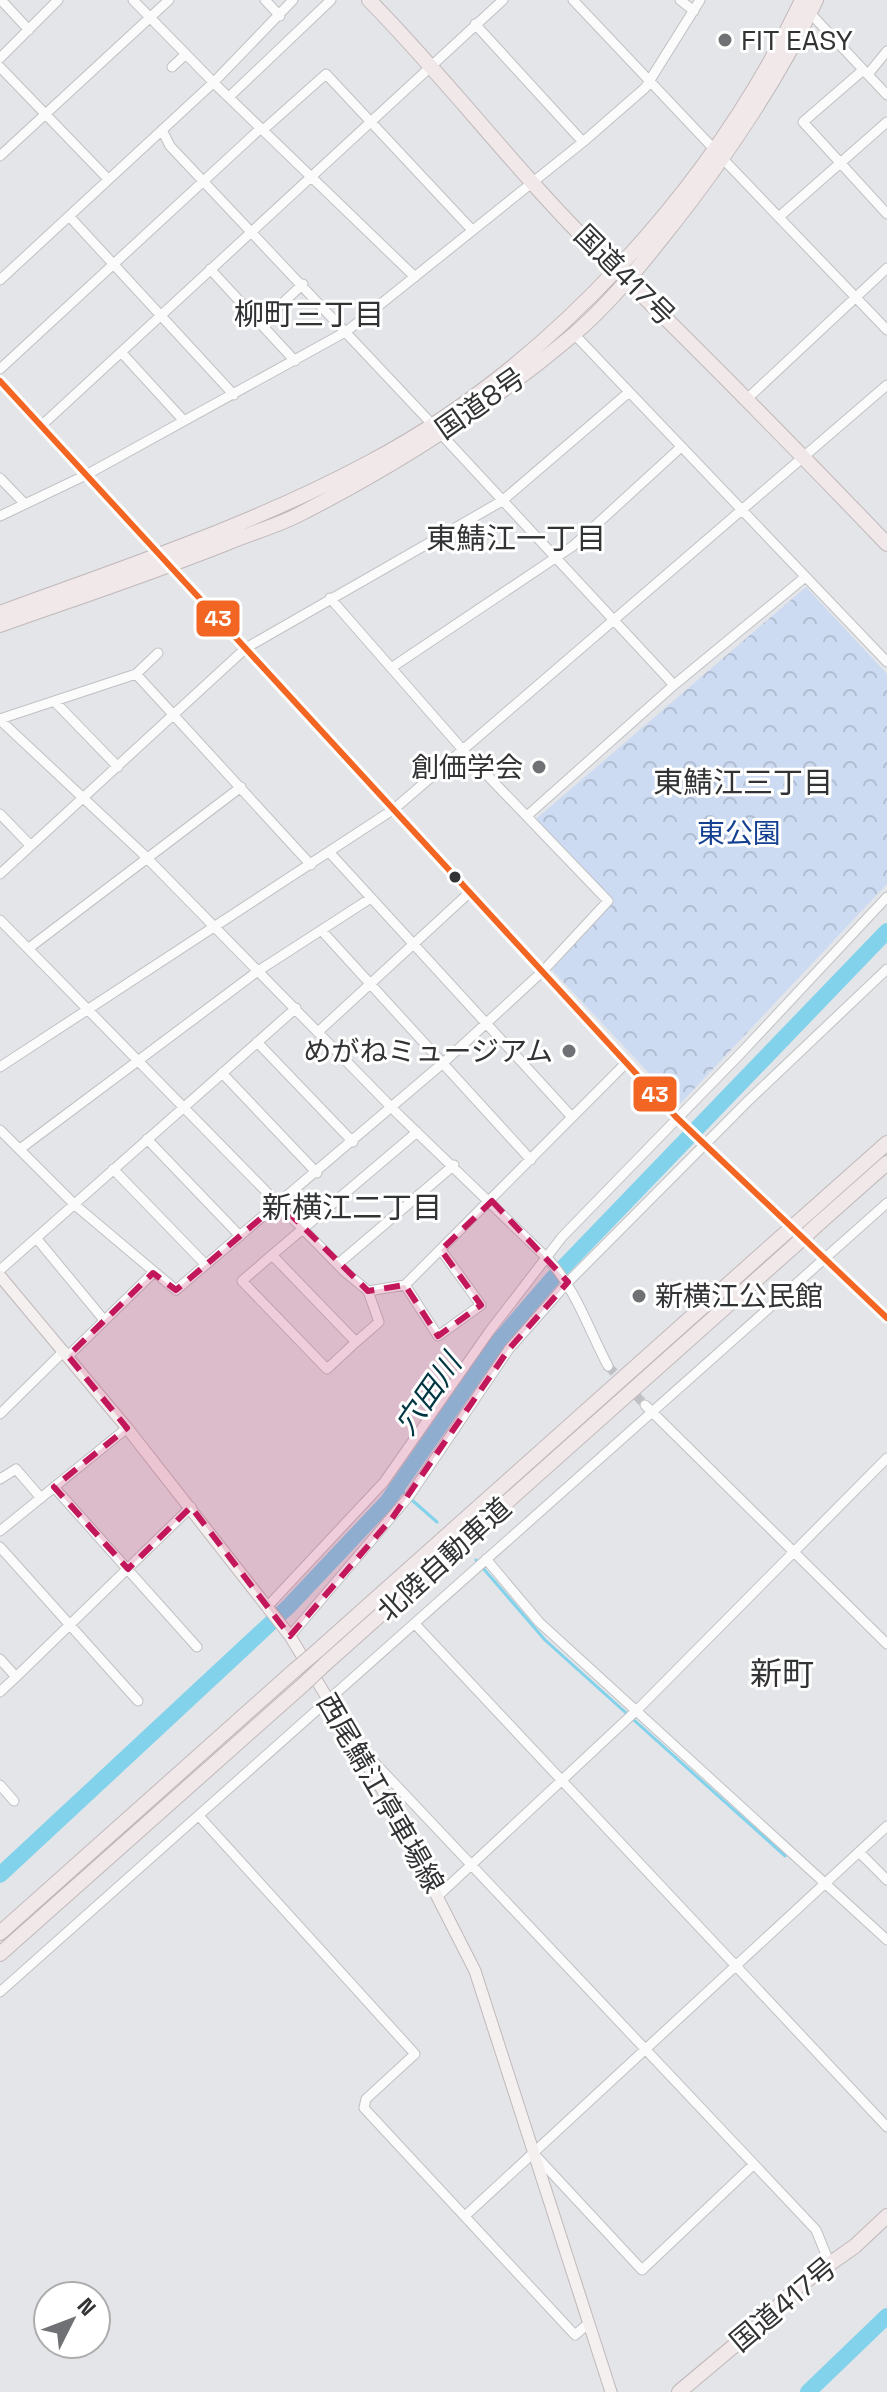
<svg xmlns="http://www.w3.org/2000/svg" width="887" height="2392" viewBox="0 0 887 2392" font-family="'Space Grotesk','Noto Sans JP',sans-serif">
<defs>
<pattern id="forest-crowns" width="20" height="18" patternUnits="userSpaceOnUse" patternTransform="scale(2)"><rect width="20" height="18" fill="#cddbf2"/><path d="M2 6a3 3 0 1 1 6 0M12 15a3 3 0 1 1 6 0" fill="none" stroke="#b0bcd0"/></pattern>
</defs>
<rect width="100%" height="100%" fill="#e3e5e8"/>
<path fill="url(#forest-crowns)" d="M806,587L887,674V884L679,1105L552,970L611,903L536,819Z"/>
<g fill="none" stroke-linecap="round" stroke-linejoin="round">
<path stroke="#82d2eb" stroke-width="3" d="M397,1487L437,1522
M476,1560L545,1640L785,1856"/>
<path stroke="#82d2eb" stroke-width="16" d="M0,1875L289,1606L387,1502L498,1342L552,1279L887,931
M808,2392L887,2316"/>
<path stroke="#c0c1c4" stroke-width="9" stroke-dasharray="9 4.5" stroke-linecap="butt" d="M608,1366L645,1405"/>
<defs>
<path id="minor" d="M1,0L29,30
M133,0L218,87L415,277
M265,0L280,16
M573,0L713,148
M680,0L694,11
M810,13L887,95
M475,24L583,142
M0,58L58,0
M0,67L108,179
M172,67L186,54
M862,71L803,122L887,214
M869,73L887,51
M229,97L331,0
M162,130L170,146L431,423
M263,130L326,74L472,230
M0,156L169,0
M724,160L887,330
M69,216L234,395
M780,216L887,122
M210,269L295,361
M0,280L214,82L293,0
M260,324L303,284
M574,334L887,662
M121,352L184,421
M0,369L261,128
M0,381L676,1117L887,1318
M748,398L887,268
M41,426L503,0
M440,433L674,685
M0,478L24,503
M0,516L86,475L347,331L583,142L645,88L700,0
M391,668L573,546L680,448
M136,674L158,653
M56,703L118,767
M0,719L136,674L311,865
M0,720L142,853L400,1116L549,1260C576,1290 589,1330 608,1366
M0,814L30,845
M528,815L674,685L804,578
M330,853L572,1117
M0,874L246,648L502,501L628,393
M0,920L344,1271L368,1291L405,1285L626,1063
M322,931L531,1160
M29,948L241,787
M319,1031L469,893
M257,1042L353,1142
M0,1067L394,809L887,385
M222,1073L317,1173
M0,1130L75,1205L176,1290L443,1063L543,971L608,901L463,750L330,598
M147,1139L240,1236
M20,1149L258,971L371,898
M113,1169L205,1264
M37,1239L104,1320
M272,1255L242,1281L327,1369L356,1342
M338,1264L454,1165
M0,1270L296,1008
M405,1285L438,1336L481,1305L441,1250
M368,1291L379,1322L356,1342L272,1255L417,1132
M68,1356L153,1273
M645,1405L887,1644
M0,1414L64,1351
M0,1479L16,1469L41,1498
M54,1487L197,1647
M0,1531L127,1428
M0,1547L138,1701
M486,1559L539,1622L887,1940
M267,1607L384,1482L489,1332L562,1237L742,1052L887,897
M415,1624L887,2127
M290,1636L410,1495L509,1349L568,1282L748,1101L887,969
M0,1659L16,1677L191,1507
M0,1692L16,1677
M359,1746L816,2230L829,2262
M0,1785L14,1801
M199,1816L415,2054L366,2099L364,2108L575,2335L589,2323
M860,1853L887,1880
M439,1895L638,1709L887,1458
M0,1992L887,1203
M536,2156L642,2270L753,2165
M465,2216L887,1826"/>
<path id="major" d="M0,1276L127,1428L290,1636L386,1796L475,1971L611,2392"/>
<path id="highway" d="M369,0C451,83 522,179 606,260C702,353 795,448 887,544
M0,613C125,567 253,525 370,462C551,366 715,185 802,0
M0,625C76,598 152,573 227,543C251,533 277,526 300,514C396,465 490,405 573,335C606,307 635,272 662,238C722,163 775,86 816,0
M806,1215L887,1143
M817,1225L887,1163
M316,1652L781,1237
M324,1665L793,1247
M0,1933L296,1669
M0,1954L304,1684
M679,2392L766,2319L797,2287L855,2246L887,2216"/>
</defs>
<use href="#minor" stroke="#bfc1c3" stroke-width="11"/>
<use href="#major" stroke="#c1b8ba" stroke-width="13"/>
<use href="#highway" stroke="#c1b8ba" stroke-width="16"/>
<use href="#minor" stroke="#fbfbfc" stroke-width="9"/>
<use href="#major" stroke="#f5f0f0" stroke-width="11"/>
<use href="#highway" stroke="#f1e8e9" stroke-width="14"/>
<defs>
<path id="highway-bridge" d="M781,1237L806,1215
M793,1247L817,1225
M296,1669L316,1652
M304,1684L324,1665"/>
</defs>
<use href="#highway-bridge" stroke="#c1b8ba" stroke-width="16" stroke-linecap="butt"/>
<use href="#highway-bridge" stroke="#f1e8e9" stroke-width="14"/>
<defs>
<path id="bus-1" d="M0,381L676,1117L887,1318"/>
</defs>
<use href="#bus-1" stroke="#fff" stroke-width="12"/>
<use href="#bus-1" stroke="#f26522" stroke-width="6"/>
</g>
<path fill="#c2185b" fill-opacity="0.2" stroke="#c2185b" stroke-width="6" stroke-dasharray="16 10" stroke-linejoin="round" d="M492,1201L568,1282L509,1349L393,1517L290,1636L191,1507L128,1569L54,1487L127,1428L68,1356L153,1273L176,1290L279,1203L368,1291L405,1285L438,1336L481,1305L441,1250Z"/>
<g fill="#707174" stroke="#fff" stroke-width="3">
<circle cx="725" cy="40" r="8"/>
<circle cx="539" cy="767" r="8"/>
<circle cx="569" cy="1051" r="8"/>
<circle cx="639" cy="1296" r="8"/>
</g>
<circle fill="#323335" stroke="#fff" stroke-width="3" cx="455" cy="877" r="7"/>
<g text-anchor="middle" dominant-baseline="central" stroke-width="6" stroke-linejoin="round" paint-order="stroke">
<g font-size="28" fill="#323335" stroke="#fff" text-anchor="start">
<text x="741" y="40">FIT EASY</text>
<text x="523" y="767" text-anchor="end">創価学会</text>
<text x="553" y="1051" text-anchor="end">めがねミュージアム</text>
<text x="655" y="1296">新横江公民館</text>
</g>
<g font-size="28" fill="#323335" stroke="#fff">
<text transform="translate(625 275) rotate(45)">国道417号</text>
<text transform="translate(480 403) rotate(-35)">国道8号</text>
<text transform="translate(444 1559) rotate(-42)">北陸自動車道</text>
<text transform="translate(381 1793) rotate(60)">西尾鯖江停車場線</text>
<text transform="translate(783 2304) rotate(-40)">国道417号</text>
</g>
<g font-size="28" fill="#144091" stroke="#fff">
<text x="739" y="833">東公園</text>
</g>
<g font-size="30" fill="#323335" stroke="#fff">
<text x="309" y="314">柳町三丁目</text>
<text x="516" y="538">東鯖江一丁目</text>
<text x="743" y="782">東鯖江三丁目</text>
<text x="352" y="1207">新横江二丁目</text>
</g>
<g font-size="30" font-style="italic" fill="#003542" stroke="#fff">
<text transform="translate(428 1394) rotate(-55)">穴田川</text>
</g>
<g font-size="32" fill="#323335" stroke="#fff">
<text x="782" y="1674">新町</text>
</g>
</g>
<g stroke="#fff" stroke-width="3">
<rect x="195" y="599" width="46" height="39" rx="8" fill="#f26522"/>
<rect x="632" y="1075" width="46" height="38" rx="8" fill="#f26522"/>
</g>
<g font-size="22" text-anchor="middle" font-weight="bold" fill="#fff">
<text x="218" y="626">43</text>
<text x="655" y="1102">43</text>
</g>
<g transform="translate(72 2320) rotate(48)"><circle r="38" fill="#ffffff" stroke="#adadae" stroke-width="2"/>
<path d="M0-6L14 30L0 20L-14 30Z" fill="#707174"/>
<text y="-12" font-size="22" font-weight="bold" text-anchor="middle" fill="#323335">N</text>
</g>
</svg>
